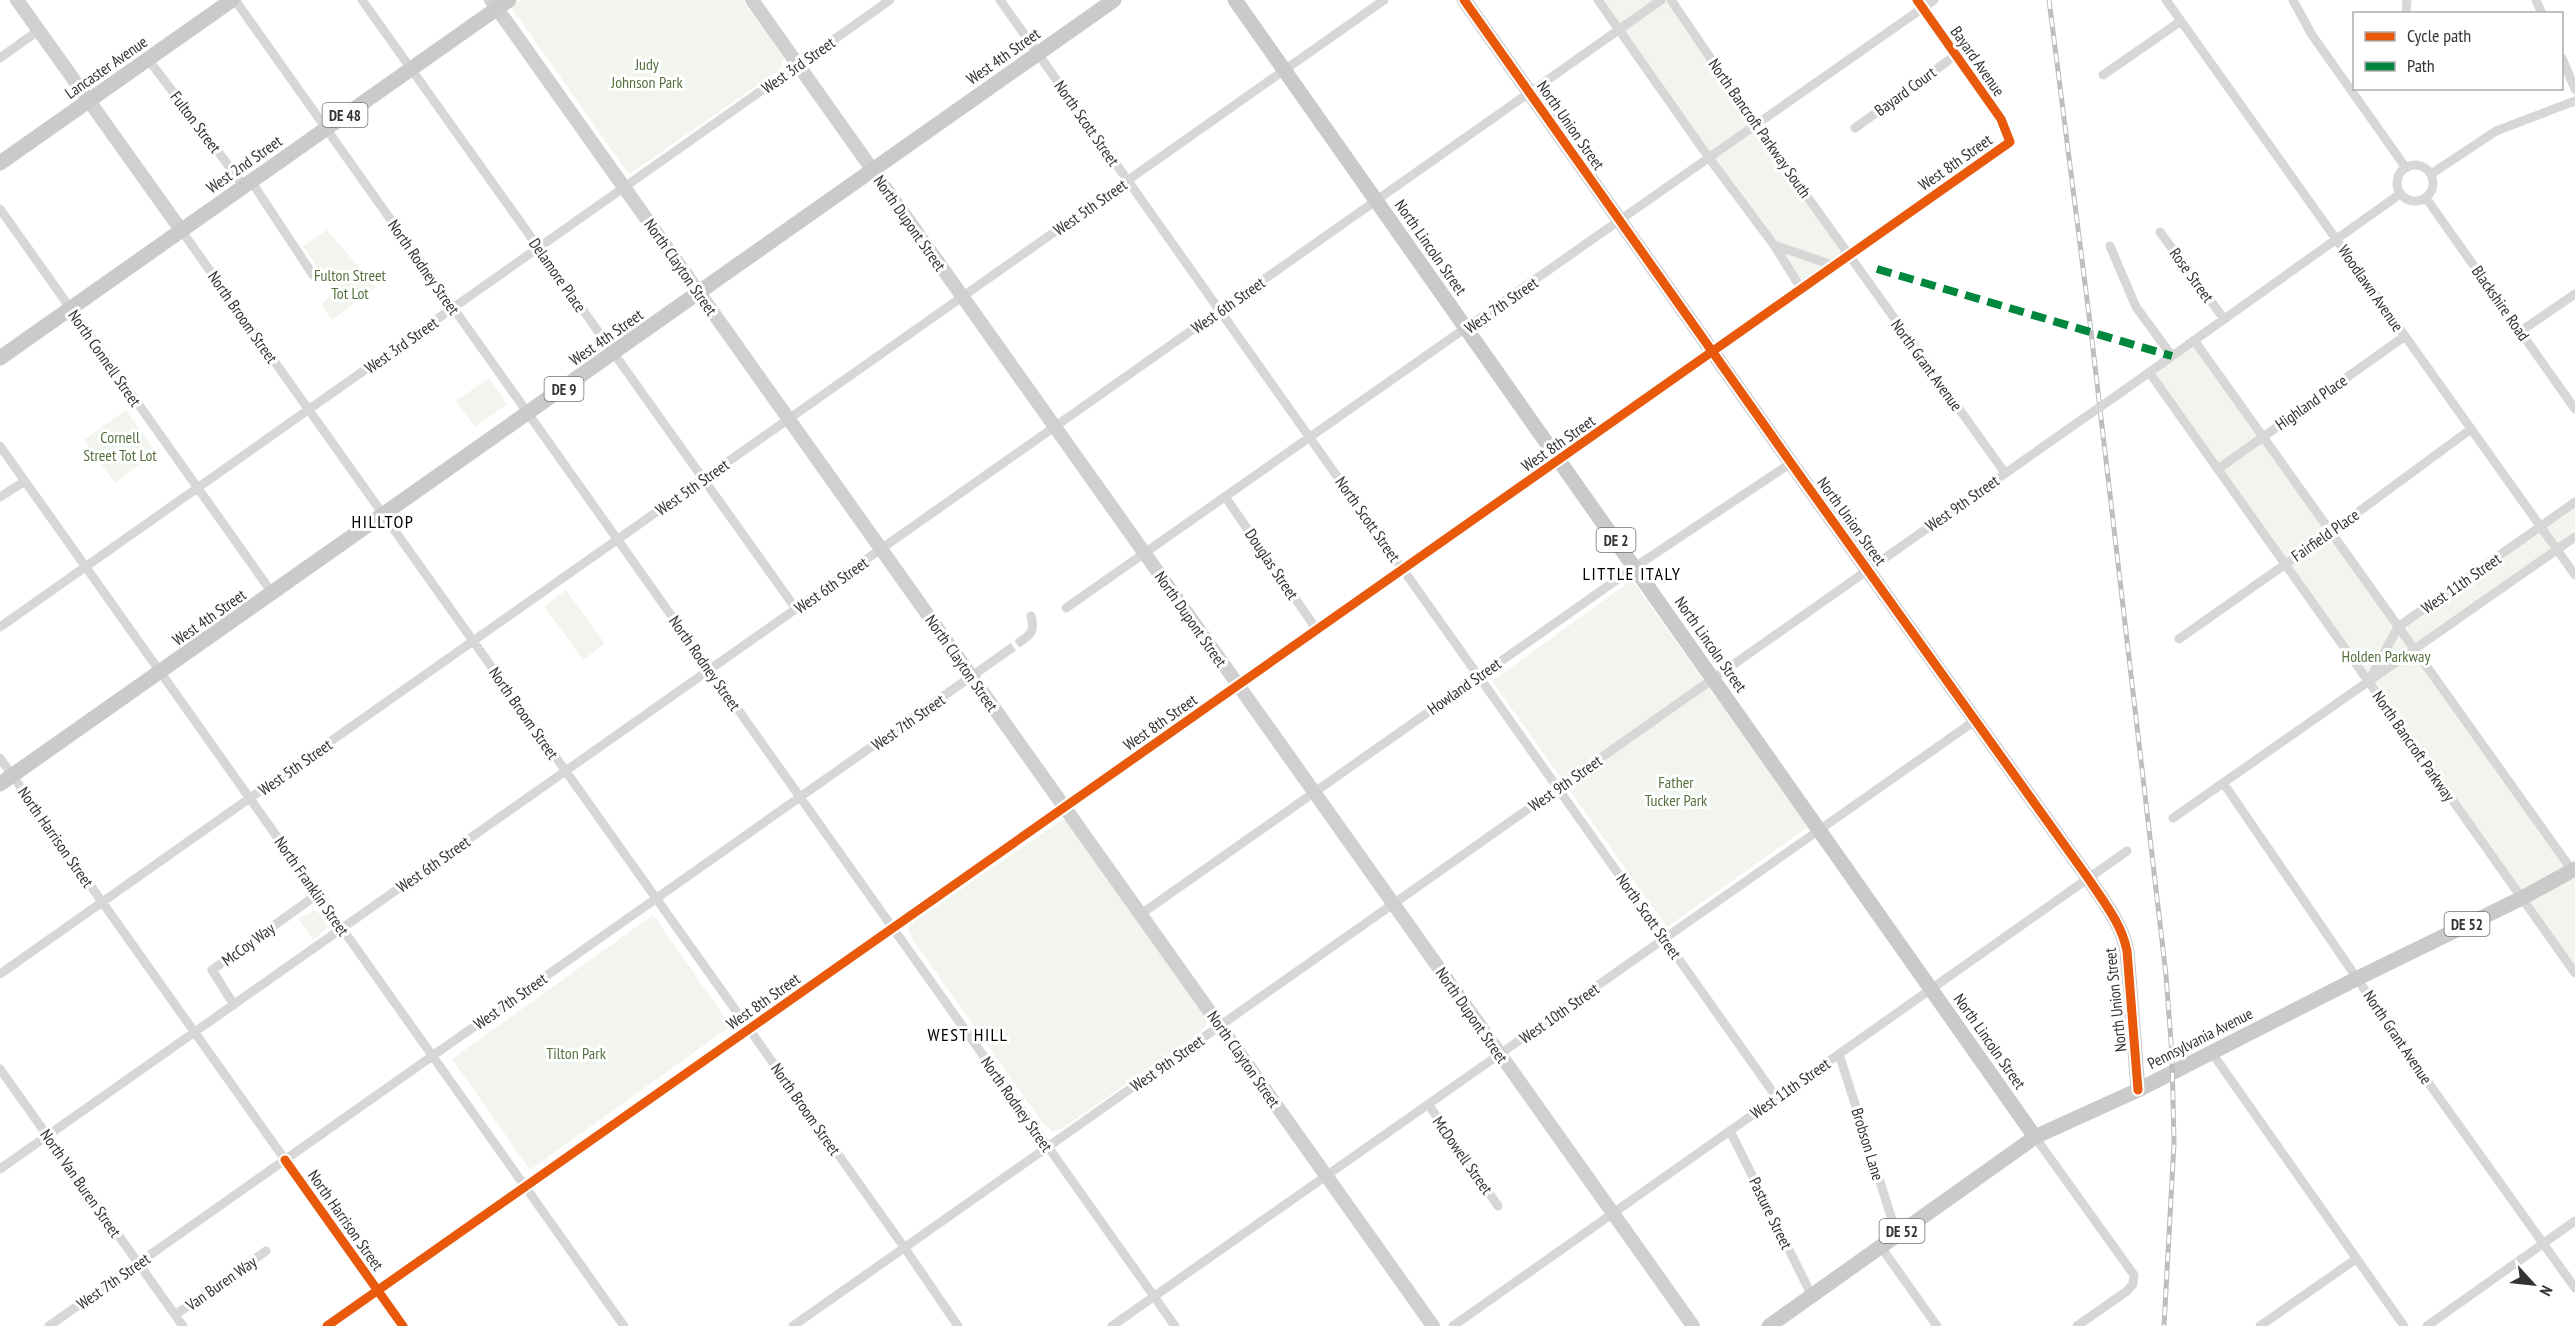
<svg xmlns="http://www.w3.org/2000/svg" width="2575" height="1326" viewBox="0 0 2575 1326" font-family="'PT Sans Narrow',sans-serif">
<rect width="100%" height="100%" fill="#fff"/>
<path fill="#f1f5ed" d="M521,0H742L784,58L781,69L631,173L627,172L511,7Z
M1598,0H1671L1850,256L1802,290Z
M327,230L376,287L332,320L321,304L334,293L303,246Z
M2194,340L2398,627L2575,502V537L2415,651L2575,875V973L2149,372Z
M489,378L507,404L475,427L456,401Z
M126,410L156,452L115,483L84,440Z
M1632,580L1808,827L1667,927L1492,681Z
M566,590L605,644L583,660L544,606Z
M1062,820L1066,821L1207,1020V1024L1198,1034L1063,1128L1052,1131L1042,1122L913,940L908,929L915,921Z
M313,911L318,912L328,927L313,940L298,919Z
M653,915L731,1026L530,1170L452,1059Z"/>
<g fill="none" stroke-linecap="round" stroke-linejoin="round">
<path stroke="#d6d6d6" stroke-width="9" stroke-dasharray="9 4.5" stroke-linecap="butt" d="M1006,652L1024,639"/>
<path stroke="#d7d7d7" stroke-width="9" d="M235,0L1175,1326
M362,0L796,609
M1000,0L1777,1098
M1598,0L1709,158L1774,245L1802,290
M1671,0L1756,125L2005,473
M2166,0L2575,575
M2293,0L2312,35L2406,168
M2536,0L2542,14
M2406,14L2407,0
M0,58L39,30
M2562,58L2575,89
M148,59L244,186
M2103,75L2181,21
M1855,128L1956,55
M2397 183a18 18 0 1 1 36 0a18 18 0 1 1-36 0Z
M2431,174L2496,131L2575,101
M251,181L313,275
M2426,198L2575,409
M0,209L273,594
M181,230L904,1247L958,1326
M2160,232L2224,319
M1774,245L1835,266
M2110,246L2136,307L2172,356
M2521,331L2575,294
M2194,340L2574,873
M2149,372L2575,973
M2116,396L2400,194
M0,446L624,1326
M2218,469L2405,336
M0,497L25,481
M1226,498L1317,630
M1066,608L1934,0
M0,627L890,0
M1024,639C1033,633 1034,627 1031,616
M2179,639L2331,532L2471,429
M2370,679L2398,627L2575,502
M0,758L403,1326
M2224,784L2430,1085L2575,1288
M2173,818L2575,537
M1141,914L1635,567L1791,463
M0,974L1384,0
M234,1005L212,970L318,894
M2212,1053L2404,1326
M1839,1054L1897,1235
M0,1069L183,1326
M1428,1104L1498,1206
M1730,1131L1812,1296
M2035,1137L2134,1275L2133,1284L2127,1291L2077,1326
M0,1169L1661,0
M1881,1247L1937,1326
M175,1315L266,1251
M49,1326L1006,652
M327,1326L2010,142L2001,119L1917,0
M793,1326L2074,425
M1112,1326L1976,720
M1453,1326L2127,851
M2260,1326L2356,1259
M2427,1326L2575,1221"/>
<path stroke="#d0d0d0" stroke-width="14" d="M17,0L181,230
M491,0L1433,1326
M752,0L1693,1326"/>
<path stroke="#cacaca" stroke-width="15" d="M1235,0L2035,1137
M1464,0L1791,463L2088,878C2103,901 2122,924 2127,951L2138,1090
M0,163L232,0
M0,358L509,0
M0,784L1114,0
M1769,1326L2035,1137L2138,1090L2358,978L2522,898L2575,869"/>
<defs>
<path id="rail" d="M2049,0L2090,323L2166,975L2172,1055L2174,1143L2164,1326"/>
</defs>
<use href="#rail" stroke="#bebebe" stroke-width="5"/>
<use href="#rail" stroke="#fff" stroke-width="3" stroke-dasharray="9" stroke-linecap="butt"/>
<path stroke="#d7d7d7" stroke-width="9" d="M2074,425L2116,396"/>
<path stroke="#00873e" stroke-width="8" stroke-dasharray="15 8" stroke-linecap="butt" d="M1877,269L2172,356"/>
<defs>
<path id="cycleway" d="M1464,0L1791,463L2088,878C2103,901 2122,924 2127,951L2138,1090
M285,1160L403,1326
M327,1326L2010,142L2001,119L1917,0"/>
</defs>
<use href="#cycleway" stroke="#fff" stroke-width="13"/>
<use href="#cycleway" stroke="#e8590c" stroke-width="9"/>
</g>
<g text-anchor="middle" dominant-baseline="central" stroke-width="6" stroke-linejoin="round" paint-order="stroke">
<g fill="#fff" stroke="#707070" stroke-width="1.5">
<rect x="322.5" y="103" width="45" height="24" rx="4.5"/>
<rect x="544.5" y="377" width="39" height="24" rx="4.5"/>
<rect x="1596.5" y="528" width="39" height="24" rx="4.5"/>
<rect x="2444.5" y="912" width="45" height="24" rx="4.5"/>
<rect x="1879.5" y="1219" width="45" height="24" rx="4.5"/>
</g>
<g font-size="15" font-weight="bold" fill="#333">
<text x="345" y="115">DE 48</text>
<text x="564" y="389">DE 9</text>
<text x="1616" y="540">DE 2</text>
<text x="2467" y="924">DE 52</text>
<text x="1902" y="1231">DE 52</text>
</g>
<g font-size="16" fill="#333" stroke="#fff">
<text transform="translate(1003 56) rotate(-35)">West 4th Street</text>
<text transform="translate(1978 61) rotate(55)">Bayard Avenue</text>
<text transform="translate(798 65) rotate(-35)">West 3rd Street</text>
<text transform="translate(106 67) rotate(-35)">Lancaster Avenue</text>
<text transform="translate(1905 91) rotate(-36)">Bayard Court</text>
<text transform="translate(196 122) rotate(53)">Fulton Street</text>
<text transform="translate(1087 123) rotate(55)">North Scott Street</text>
<text transform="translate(1571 125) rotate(55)">North Union Street</text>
<text transform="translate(1760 128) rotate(55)">North Bancroft Parkway South</text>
<text transform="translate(1955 162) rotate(-35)">West 8th Street</text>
<text transform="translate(244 164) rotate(-35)">West 2nd Street</text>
<text transform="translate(1090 207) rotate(-35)">West 5th Street</text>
<text transform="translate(910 223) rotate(55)">North Dupont Street</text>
<text transform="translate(1431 247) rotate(55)">North Lincoln Street</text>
<text transform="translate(424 267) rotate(55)">North Rodney Street</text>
<text transform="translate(681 267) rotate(55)">North Clayton Street</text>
<text transform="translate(558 275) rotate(55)">Delamore Place</text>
<text transform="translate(2192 275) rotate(54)">Rose Street</text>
<text transform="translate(2371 288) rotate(55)">Woodlawn Avenue</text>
<text transform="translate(2501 303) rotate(55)">Blackshire Road</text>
<text transform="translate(1228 305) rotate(-35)">West 6th Street</text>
<text transform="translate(1501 305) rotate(-35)">West 7th Street</text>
<text transform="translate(243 317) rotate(55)">North Broom Street</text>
<text transform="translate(606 337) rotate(-35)">West 4th Street</text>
<text transform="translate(401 345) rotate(-35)">West 3rd Street</text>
<text transform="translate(105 358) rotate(55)">North Connell Street</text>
<text transform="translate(1927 365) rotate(54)">North Grant Avenue</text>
<text transform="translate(2311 402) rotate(-35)">Highland Place</text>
<text transform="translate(1558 443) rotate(-35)">West 8th Street</text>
<text transform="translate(692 487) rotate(-35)">West 5th Street</text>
<text transform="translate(1962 503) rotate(-35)">West 9th Street</text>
<text transform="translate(1368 519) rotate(55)">North Scott Street</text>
<text transform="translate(1852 521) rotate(54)">North Union Street</text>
<text transform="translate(2325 535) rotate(-35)">Fairfield Place</text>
<text transform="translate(1272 564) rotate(56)">Douglas Street</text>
<text transform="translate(2461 583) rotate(-35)">West 11th Street</text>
<text transform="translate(831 585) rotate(-35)">West 6th Street</text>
<text transform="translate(209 617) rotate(-35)">West 4th Street</text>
<text transform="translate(1191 619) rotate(55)">North Dupont Street</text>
<text transform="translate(1711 644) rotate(55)">North Lincoln Street</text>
<text transform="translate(705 663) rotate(55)">North Rodney Street</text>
<text transform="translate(962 663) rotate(55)">North Clayton Street</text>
<text transform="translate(1464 686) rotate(-35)">Howland Street</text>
<text transform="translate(524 713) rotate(55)">North Broom Street</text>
<text transform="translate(908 722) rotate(-35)">West 7th Street</text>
<text transform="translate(1160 722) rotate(-35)">West 8th Street</text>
<text transform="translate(2414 746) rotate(55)">North Bancroft Parkway</text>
<text transform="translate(295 767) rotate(-35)">West 5th Street</text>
<text transform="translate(1565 783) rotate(-35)">West 9th Street</text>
<text transform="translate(56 837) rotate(55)">North Harrison Street</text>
<text transform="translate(433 864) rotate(-35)">West 6th Street</text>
<text transform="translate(312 886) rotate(55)">North Franklin Street</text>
<text transform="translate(1649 916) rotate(55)">North Scott Street</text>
<text transform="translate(248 944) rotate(-36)">McCoy Way</text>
<text transform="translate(2115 1000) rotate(-96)">North Union Street</text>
<text transform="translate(510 1001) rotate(-35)">West 7th Street</text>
<text transform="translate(763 1001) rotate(-35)">West 8th Street</text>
<text transform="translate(1559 1013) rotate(-35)">West 10th Street</text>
<text transform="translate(1472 1015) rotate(55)">North Dupont Street</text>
<text transform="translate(2398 1037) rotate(56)">North Grant Avenue</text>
<text transform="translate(2200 1038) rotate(-27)">Pennsylvania Avenue</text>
<text transform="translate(1990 1041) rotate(55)">North Lincoln Street</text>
<text transform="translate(1244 1059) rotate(55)">North Clayton Street</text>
<text transform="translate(1167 1063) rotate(-35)">West 9th Street</text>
<text transform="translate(1790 1088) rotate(-35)">West 11th Street</text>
<text transform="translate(1017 1104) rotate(55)">North Rodney Street</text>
<text transform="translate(806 1109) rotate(55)">North Broom Street</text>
<text transform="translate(1868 1144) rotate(73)">Brobson Lane</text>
<text transform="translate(1463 1155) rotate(55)">McDowell Street</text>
<text transform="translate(81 1183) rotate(55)">North Van Buren Street</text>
<text transform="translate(1771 1213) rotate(64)">Pasture Street</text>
<text transform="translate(346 1220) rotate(55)">North Harrison Street</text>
<text transform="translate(113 1281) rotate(-35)">West 7th Street</text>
<text transform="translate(221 1283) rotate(-35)">Van Buren Way</text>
</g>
<g font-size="16" fill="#56703f" stroke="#fff">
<text x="647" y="64">Judy<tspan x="647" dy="18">Johnson Park</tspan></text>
<text x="350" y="275">Fulton Street<tspan x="350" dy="18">Tot Lot</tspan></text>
<text x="120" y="437">Cornell<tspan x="120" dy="18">Street Tot Lot</tspan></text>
<text x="2386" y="656">Holden Parkway</text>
<text x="1676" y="782">Father<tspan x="1676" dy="18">Tucker Park</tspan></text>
<text x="576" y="1053">Tilton Park</text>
</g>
<g font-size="18" letter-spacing="1.5" fill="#000" stroke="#fff">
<text x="383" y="521">HILLTOP</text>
<text x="1632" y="573">LITTLE ITALY</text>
<text x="968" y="1034">WEST HILL</text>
</g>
</g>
<rect x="2353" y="12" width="210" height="78" fill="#ffffff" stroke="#adadad" stroke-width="1.5"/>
<rect x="2365" y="32" width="30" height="9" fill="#e8590c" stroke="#adadad" stroke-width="1.5"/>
<text x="2407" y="42" font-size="18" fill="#333333">Cycle path</text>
<rect x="2365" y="62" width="30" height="9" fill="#00873e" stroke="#adadad" stroke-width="1.5"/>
<text x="2407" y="72" font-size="18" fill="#333333">Path</text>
<g transform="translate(2533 1284) rotate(117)" stroke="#ffffff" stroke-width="4.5" paint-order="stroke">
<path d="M0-4.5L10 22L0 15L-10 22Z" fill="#333333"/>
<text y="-9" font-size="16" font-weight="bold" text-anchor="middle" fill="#333333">N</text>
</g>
</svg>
